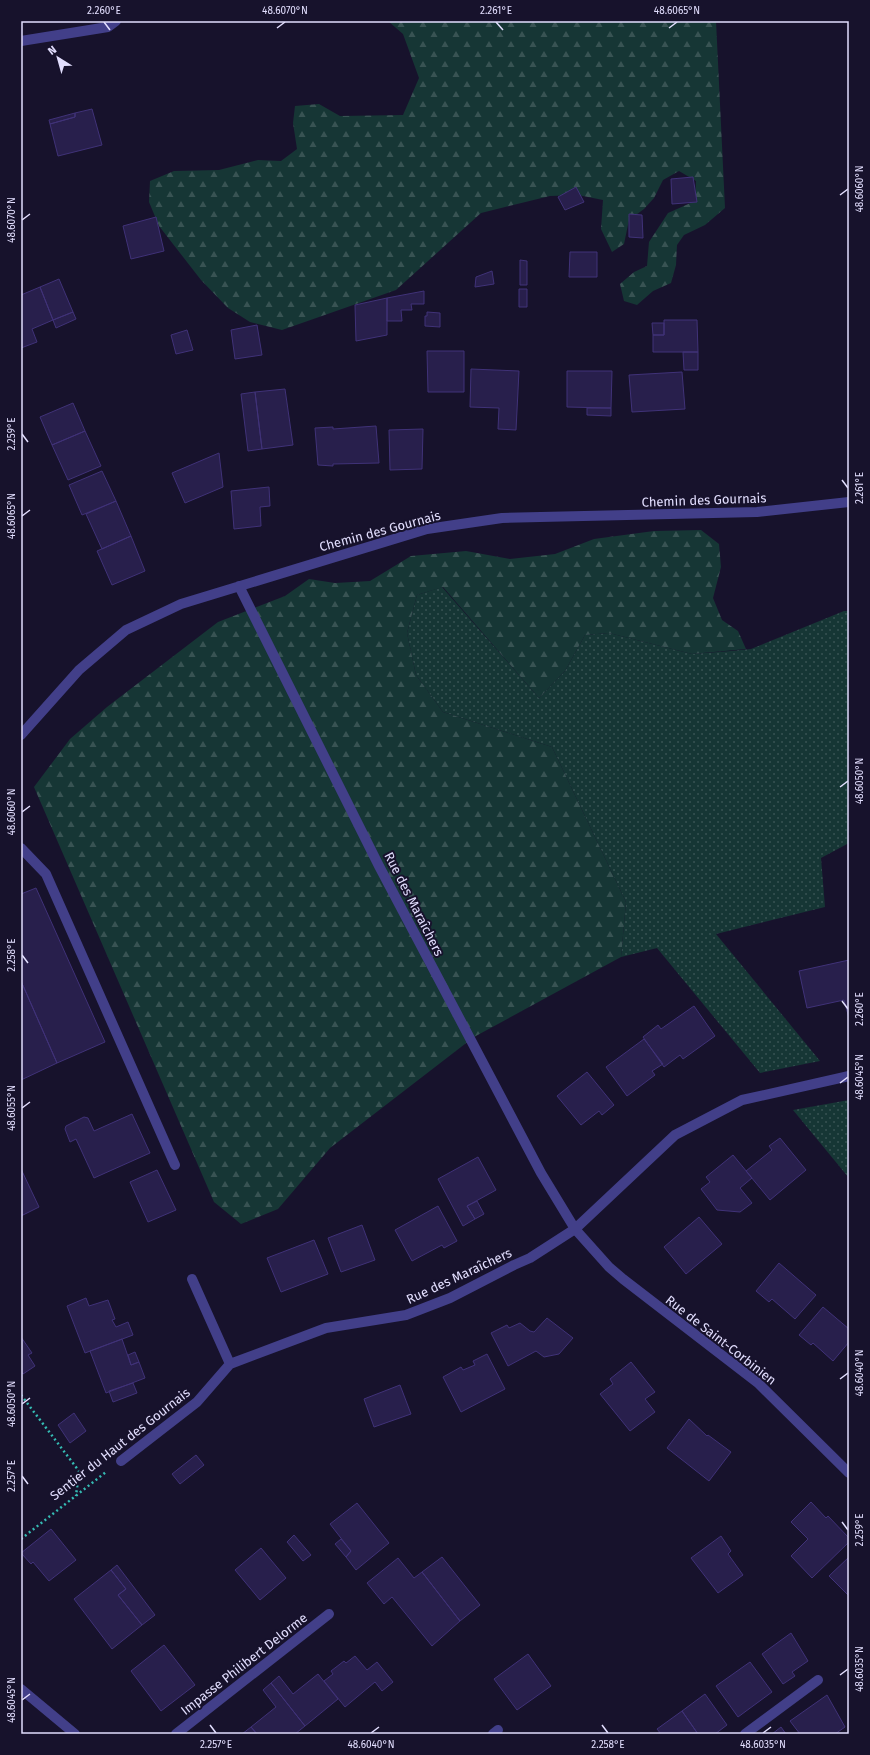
<svg xmlns="http://www.w3.org/2000/svg" width="870" height="1755" viewBox="0 0 870 1755" font-family="'Fira Sans',sans-serif">
<defs>
<pattern id="green-dots" width="8" height="8" patternUnits="userSpaceOnUse"><rect width="8" height="8" fill="#163635"/><path d="M2 2h.1M6 6h.1" fill="none" stroke="#385353" stroke-width="1.8" stroke-linecap="round"/></pattern>
<pattern id="forest-firs" width="22" height="20" patternUnits="userSpaceOnUse"><rect width="22" height="20" fill="#163635"/><path d="M5 1l3.5 6h-7zM16 11l3.5 6h-7z" fill="#385353"/></pattern>
</defs>
<rect width="100%" height="100%" fill="#17122c"/>
<path fill="url(#green-dots)" d="M442,587L539,698L565,671L585,635L609,633L692,654L731,651L751,649L844,611H849V843L821,858L825,907L716,934L820,1061L760,1073L657,948L621,957L626,902L552,747L443,712L416,675L407,633L417,595Z
M849,1100V1178L793,1110Z"/>
<path fill="url(#forest-firs)" d="M388,21H716L725,208L705,225L684,235L677,245L676,265L671,283L653,291L637,305L624,301L620,284L634,272L647,266L649,242L668,213L695,201L696,181L679,171L663,180L654,198L644,209L629,220L624,244L612,252L601,229L603,200L578,195L550,196L481,213L396,290L282,330L250,322L228,308L201,280L159,226L149,202L150,181L174,171L219,170L258,160L281,161L297,149L293,123L295,106L319,104L340,116L403,115L419,78L403,34Z
M701,530L719,544L721,567L713,598L722,620L738,631L746,649L692,654L609,633L585,635L565,671L539,698L443,587L417,595L407,633L416,675L443,712L552,747L626,902L621,957L474,1037L330,1148L278,1209L241,1224L214,1202L34,787L70,739L107,707L218,622L285,596L309,579L335,583L370,581L411,556L466,551L510,559L555,554L594,539L654,531Z"/>
<path fill="#281f4c" stroke="#403278" d="M92,109L102,145L58,156L50,124L75,117V113Z
M75,113V117L50,124L49,120Z
M693,177L697,202L672,204L671,179Z
M576,187L584,202L565,210L558,197Z
M629,214L642,215L643,238L629,237Z
M156,217L164,251L131,259L123,226Z
M570,252H597V277H569Z
M520,260L527,261V285H520Z
M492,271L494,284L475,287L476,277Z
M59,279L73,312L53,320L40,287Z
M40,287L53,320L32,329L37,342L21,348V295Z
M519,289H527V307H519Z
M424,291V304H411L412,310H401L402,321H387V298Z
M387,298V335L356,341L355,305Z
M73,312L76,319L56,328L53,320Z
M427,312L440,313V327L425,326V316H427Z
M664,320H697L698,352H653V335H664Z
M652,323H664V335H653Z
M257,325L262,355L235,359L231,330Z
M187,330L193,350L176,354L171,335Z
M427,351H464V392H428Z
M683,352H698V370H684Z
M471,369L519,371L516,430L498,429L499,408L470,407Z
M567,371H612L611,408L567,407Z
M682,372L685,409L632,412L629,375Z
M285,389L293,445L262,449L255,392Z
M255,392L262,449L248,451L241,394Z
M73,403L85,431L52,445L40,417Z
M587,408H611V416L587,415Z
M376,426L379,463L333,464V466L318,465L315,428L333,427V429Z
M423,429L422,469L390,470L389,430Z
M85,431L101,466L68,480L52,445Z
M219,453L223,487L185,503L172,473Z
M102,471L116,501L82,515L69,485Z
M269,487L270,506L260,507L261,526L234,529L231,491Z
M116,501L131,536L102,549L86,514Z
M131,536L145,571L112,585L97,551Z
M36,888L105,1042L57,1063L21,981V894Z
M849,960V1018L844,1000L807,1008L799,971Z
M21,981L57,1063L21,1080Z
M694,1006L715,1036L683,1059L680,1055L664,1067L643,1037L658,1025L661,1029Z
M644,1039L663,1064L652,1071L655,1075L627,1096L606,1067Z
M587,1072L614,1105L602,1115L599,1111L581,1125L557,1096Z
M132,1114L150,1153L94,1178L76,1139L70,1142L65,1129L66,1126L84,1117L88,1118L94,1131Z
M780,1138L806,1170L770,1200L746,1171L772,1150L769,1146Z
M733,1155L752,1178L740,1188L752,1203L740,1212L717,1210L701,1189L710,1182L706,1177Z
M478,1157L496,1190L467,1206L475,1219L463,1226L438,1179Z
M21,1169L39,1207L21,1216Z
M157,1170L176,1210L148,1222L130,1182Z
M477,1201L484,1214L475,1219L467,1206Z
M438,1206L457,1241L444,1248L442,1245L412,1261L395,1230Z
M699,1217L722,1244L686,1274L664,1247Z
M362,1225L375,1260L341,1272L328,1238Z
M314,1240L328,1274L281,1292L267,1258Z
M779,1263L816,1295L795,1319L772,1299L769,1302L756,1291Z
M86,1298L89,1306L108,1300L115,1319L112,1320L116,1327L128,1322L133,1335L85,1353L67,1306Z
M823,1307L849,1329V1342L833,1361L813,1343L811,1345L799,1335Z
M547,1318L573,1338L559,1354L544,1357L536,1351L508,1366L491,1333L507,1325L509,1328L520,1323L530,1331L534,1332Z
M21,1337L32,1353L28,1355L35,1366L23,1374L21,1371Z
M122,1339L131,1365L139,1362L145,1378L106,1393L90,1351Z
M135,1352L139,1362L131,1365L128,1355Z
M487,1354L505,1389L461,1412L443,1377L461,1367L463,1370L475,1365L473,1361Z
M631,1362L655,1392L645,1399L655,1412L630,1431L600,1394L613,1384L610,1379Z
M133,1383L137,1393L113,1402L109,1391Z
M400,1385L411,1414L374,1427L364,1399Z
M74,1413L86,1431L70,1443L58,1425Z
M689,1419L707,1436L708,1435L731,1452L709,1481L667,1448Z
M196,1455L204,1465L180,1484L172,1474Z
M811,1502L826,1518L828,1516L849,1538V1542L812,1578L791,1556L808,1539L791,1522Z
M357,1503L389,1543L356,1570L346,1557L351,1551L330,1524Z
M51,1529L76,1560L49,1581L33,1562L31,1564L21,1553Z
M294,1535L311,1555L303,1561L287,1542Z
M721,1536L731,1551L728,1554L743,1575L718,1593L691,1558Z
M341,1539L351,1551L346,1557L335,1544Z
M261,1548L286,1578L260,1600L235,1570Z
M442,1557L480,1605L460,1621L422,1572Z
M849,1557V1596L829,1576Z
M398,1558L414,1578L422,1572L460,1621L432,1646L392,1597L384,1604L367,1583Z
M117,1565L155,1615L142,1625L118,1595L126,1589L111,1570Z
M111,1570L126,1589L118,1595L142,1625L112,1649L74,1599Z
M791,1633L808,1661L792,1672L795,1676L783,1684L762,1654Z
M164,1645L195,1685L161,1711L131,1671Z
M528,1654L551,1686L517,1710L494,1679Z
M355,1656L367,1670L377,1662L393,1682L382,1691L375,1682L345,1707L324,1681L333,1674L331,1671L344,1661L346,1663Z
M750,1662L772,1692L738,1717L716,1686Z
M318,1674L338,1699L305,1726L271,1683L279,1676L293,1694Z
M271,1683L305,1726L295,1734H257L251,1727L276,1707L263,1690Z
M705,1694L727,1725L715,1734H698L682,1711Z
M827,1695L845,1727L835,1734H800L790,1721Z
M682,1711L698,1734H661L657,1729Z
M251,1727L257,1734H242Z
M781,1727L786,1734H772Z"/>
<g fill="none" stroke-linecap="round" stroke-linejoin="round">
<path stroke="#35bbb3" stroke-width="2.5" stroke-dasharray="2 3" stroke-linecap="butt" d="M21,1395L79,1471L76,1496
M21,1539L106,1472"/>
<path stroke="#423f89" stroke-width="10" d="M21,848L46,874L175,1165
M493,1734L498,1730"/>
<path stroke="#423f89" stroke-width="10" d="M21,41L108,27L116,21
M239,586L379,866L541,1173L575,1229L609,1267L623,1279L758,1383L849,1473
M21,735L79,670L126,630L181,604L427,529L502,518L757,512L849,502
M192,1279L230,1364L326,1328L406,1315L450,1298L514,1265L530,1258L575,1229L675,1135L742,1100L849,1076
M121,1461L197,1402L230,1364
M176,1734L329,1614
M745,1734L818,1680"/>
<path stroke="#423f89" stroke-width="10" d="M21,1689L75,1734"/>
</g>
<path fill="none" stroke="#e2defe" stroke-width="1.5" d="M104,22L110,30M496,22L503,30M277,28L285,22M669,28L677,22M840,195L848,189M22,220L30,214M22,434L28,442M842,480L848,488M22,516L30,510M840,787L848,781M22,812L30,806M22,955L28,963M842,1001L848,1009M840,1083L848,1077M22,1108L30,1102M840,1379L848,1373M22,1404L30,1398M22,1476L28,1484M842,1522L848,1530M840,1675L848,1669M22,1700L30,1694M210,1725L216,1733M602,1725L608,1733M371,1733L379,1727M763,1733L771,1727"/>
<g text-anchor="middle" dominant-baseline="central" stroke-width="4" stroke-linejoin="round" paint-order="stroke">
<g font-size="13" fill="#e2defe" stroke="#17122c">
<text transform="translate(704 500) rotate(-2)">Chemin des Gournais</text>
<text transform="translate(380 531) rotate(-15)">Chemin des Gournais</text>
<text transform="translate(414 904) rotate(63)">Rue des Maraîchers</text>
<text transform="translate(459 1276) rotate(-25)">Rue des Maraîchers</text>
<text transform="translate(721 1340) rotate(38)">Rue de Saint-Corbinien</text>
<text transform="translate(120 1444) rotate(-38)">Sentier du Haut des Gournais</text>
<text transform="translate(244 1664) rotate(-38)">Impasse Philibert Delorme</text>
</g>
</g>
<rect width="870" height="1755" fill="none" stroke="#17122c" stroke-width="44"/>
<g transform="translate(58 58) rotate(323)" stroke="#17122c" stroke-width="3" paint-order="stroke">
<path d="M0-3L7 15L0 10L-7 15Z" fill="#e2defe"/>
<text y="-6" font-size="11" font-weight="bold" text-anchor="middle" fill="#e2defe">N</text>
</g>
<rect x="22" y="22" width="826" height="1711" fill="none" stroke="#e2defe" stroke-width="1.5"/>
<g font-size="10" text-anchor="middle" fill="#e2defe">
<text x="104" y="14">2.260°E</text>
<text x="285" y="14">48.6070°N</text>
<text x="496" y="14">2.261°E</text>
<text x="677" y="14">48.6065°N</text>
<text transform="translate(859 189) rotate(-90)" y="4">48.6060°N</text>
<text transform="translate(11 220) rotate(-90)" y="4">48.6070°N</text>
<text transform="translate(11 434) rotate(-90)" y="4">2.259°E</text>
<text transform="translate(859 488) rotate(-90)" y="4">2.261°E</text>
<text transform="translate(11 516) rotate(-90)" y="4">48.6065°N</text>
<text transform="translate(859 781) rotate(-90)" y="4">48.6050°N</text>
<text transform="translate(11 812) rotate(-90)" y="4">48.6060°N</text>
<text transform="translate(11 955) rotate(-90)" y="4">2.258°E</text>
<text transform="translate(859 1009) rotate(-90)" y="4">2.260°E</text>
<text transform="translate(859 1077) rotate(-90)" y="4">48.6045°N</text>
<text transform="translate(11 1108) rotate(-90)" y="4">48.6055°N</text>
<text transform="translate(859 1373) rotate(-90)" y="4">48.6040°N</text>
<text transform="translate(11 1404) rotate(-90)" y="4">48.6050°N</text>
<text transform="translate(11 1476) rotate(-90)" y="4">2.257°E</text>
<text transform="translate(859 1530) rotate(-90)" y="4">2.259°E</text>
<text transform="translate(859 1669) rotate(-90)" y="4">48.6035°N</text>
<text transform="translate(11 1700) rotate(-90)" y="4">48.6045°N</text>
<text x="216" y="1748">2.257°E</text>
<text x="371" y="1748">48.6040°N</text>
<text x="608" y="1748">2.258°E</text>
<text x="763" y="1748">48.6035°N</text>
</g>
</svg>
